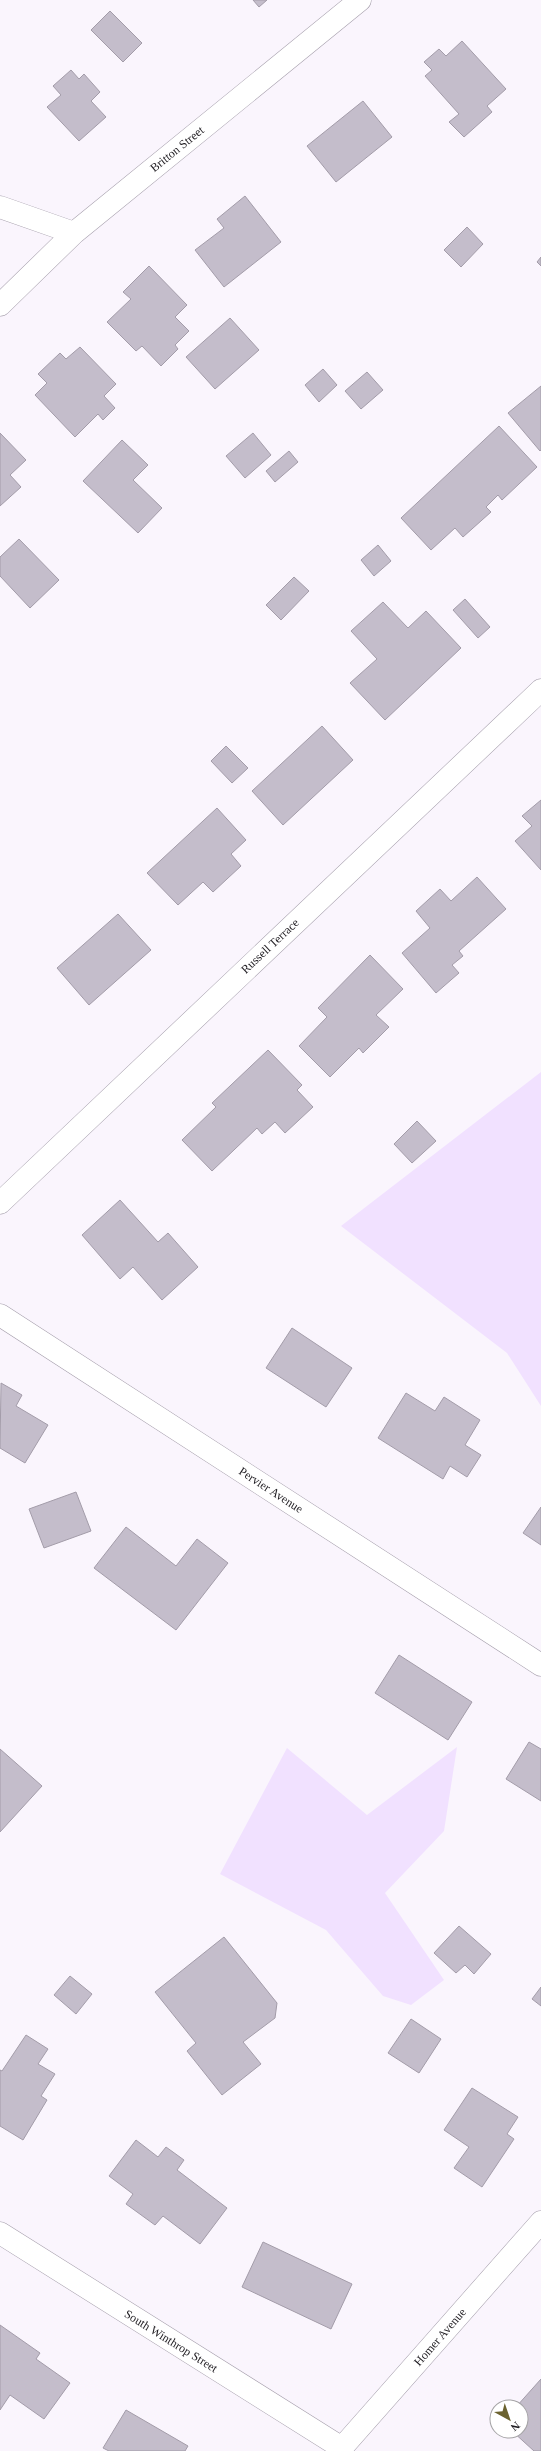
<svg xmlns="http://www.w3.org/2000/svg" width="541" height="2451" viewBox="0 0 541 2451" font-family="'Times New Roman',serif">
<rect width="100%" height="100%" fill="#faf5fd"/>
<path fill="#f1e1ff" d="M541,1072V1406L507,1353L341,1226Z
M457,1747L444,1831L385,1893L444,1980L411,2005L383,1996L326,1930L220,1874L287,1748L367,1815Z"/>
<path fill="#c4bdcb" stroke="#a39ca9" d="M253,0H267L259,7Z
M110,11L142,43L123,62L91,30Z
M462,41L506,89L487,106L492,112L464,137L449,122L459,114L425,76L432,70L424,62L439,49L446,56Z
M71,70L79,79L84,74L100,92L91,101L106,117L79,141L47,107L61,95L53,86Z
M363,101L392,137L336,182L307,146Z
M245,196L281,242L224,287L195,250L224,228L217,219Z
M467,227L483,244L461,267L444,250Z
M541,257V266L537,262Z
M149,266L187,305L175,317L189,331L175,345L178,349L161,366L142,346L136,351L107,322L131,299L123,292Z
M230,318L259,350L215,389L186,357Z
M80,347L116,384L104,396L115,408L103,420L98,414L75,437L35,395L47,383L38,374L60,353L66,359Z
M323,369L337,385L319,402L305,385Z
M367,372L383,390L361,409L345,391Z
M541,386V450L540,451L508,413Z
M499,426L537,467L502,500L498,495L486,507L491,512L463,537L455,528L431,550L401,518Z
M0,433L26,460L10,475L21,487L0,506Z
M253,433L271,455L245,478L226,456Z
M122,440L148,465L133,480L162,508L138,533L83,481Z
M289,451L298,462L275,482L266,471Z
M19,539L59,580L30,608L0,576V557Z
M378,545L391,561L374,576L361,560Z
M294,577L309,591L281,620L266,605Z
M465,599L490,627L478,638L453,610Z
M383,602L408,628L426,611L461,648L385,720L350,683L377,659L351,631Z
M322,726L353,760L283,825L252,791Z
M226,746L248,768L232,783L211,761Z
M541,800V870L515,841L532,826L522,816Z
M217,808L246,840L231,854L241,866L213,892L203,882L178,905L147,873Z
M477,877L506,909L459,951L463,956L452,965L459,973L436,993L402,953L430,928L416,911L440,889L451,901Z
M118,914L151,950L89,1005L57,968Z
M370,955L403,989L376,1015L389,1027L363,1053L359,1048L330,1077L299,1046L327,1017L318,1008Z
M268,1050L302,1085L297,1090L313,1107L285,1133L275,1122L262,1134L257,1128L212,1171L182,1140L216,1107L212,1103Z
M417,1121L436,1141L412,1163L394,1144Z
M120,1200L158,1242L168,1233L198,1267L162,1300L133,1267L120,1279L82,1235Z
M292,1328L352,1368L326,1407L266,1368Z
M1,1383L22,1395L16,1406L48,1425L25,1463L0,1448Z
M406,1393L435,1411L444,1397L480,1420L465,1445L481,1455L467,1477L450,1466L443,1479L378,1438Z
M76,1492L91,1531L44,1548L29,1509Z
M541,1507V1545L523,1533Z
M126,1527L176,1566L197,1539L228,1563L176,1630L94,1568Z
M399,1655L472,1702L448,1740L375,1693Z
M529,1742L541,1749V1801L506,1779Z
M0,1749L42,1786L0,1832Z
M459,1926L491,1954L474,1974L465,1965L456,1973L434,1953Z
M224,1937L277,2003L275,2018L243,2042L261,2064L222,2095L187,2051L196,2043L155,1992Z
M70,1976L92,1994L76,2014L54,1995Z
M541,1987V2006L532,1999Z
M411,2019L441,2039L419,2073L388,2053Z
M26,2035L48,2049L38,2064L55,2074L41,2096L47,2100L23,2140L0,2126V2070L2,2071Z
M472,2088L518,2117L507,2134L514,2139L482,2187L454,2168L469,2147L444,2130Z
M136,2140L158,2157L166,2147L184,2160L177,2170L227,2208L200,2244L163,2216L155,2225L126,2204L133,2194L109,2176Z
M263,2242L352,2284L331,2329L242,2287Z
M0,2325L40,2353L36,2359L70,2383L44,2419L10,2395L0,2410Z
M541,2379V2451H534L512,2431H521V2407H516Z
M126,2410L188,2446L185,2451H109L103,2448Z"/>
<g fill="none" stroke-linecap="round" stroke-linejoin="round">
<defs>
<path id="minor" d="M0,207L74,233
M0,305L74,233L360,0
M0,1203L541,690
M0,1315L541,1665
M0,2233L342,2448
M339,2451L541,2222"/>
</defs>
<use href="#minor" stroke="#a59eab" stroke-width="23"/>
<use href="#minor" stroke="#fff" stroke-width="22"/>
</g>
<g text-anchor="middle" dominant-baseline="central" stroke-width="4" stroke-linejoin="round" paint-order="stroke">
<g font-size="12" fill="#1f1c21" stroke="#fff">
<text transform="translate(177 149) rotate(-39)">Britton Street</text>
<text transform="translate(270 946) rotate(-43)">Russell Terrace</text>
<text transform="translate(271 1490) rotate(33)">Pervier Avenue</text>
<text transform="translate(440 2337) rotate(-49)">Homer Avenue</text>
<text transform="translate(171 2341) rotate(32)">South Winthrop Street</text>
</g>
</g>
<g transform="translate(509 2419) rotate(140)"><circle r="19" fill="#ffffff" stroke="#a5a4a6"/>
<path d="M0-3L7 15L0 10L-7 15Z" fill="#6b622f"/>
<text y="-6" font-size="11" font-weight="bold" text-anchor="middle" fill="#1f1c21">N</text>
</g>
</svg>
